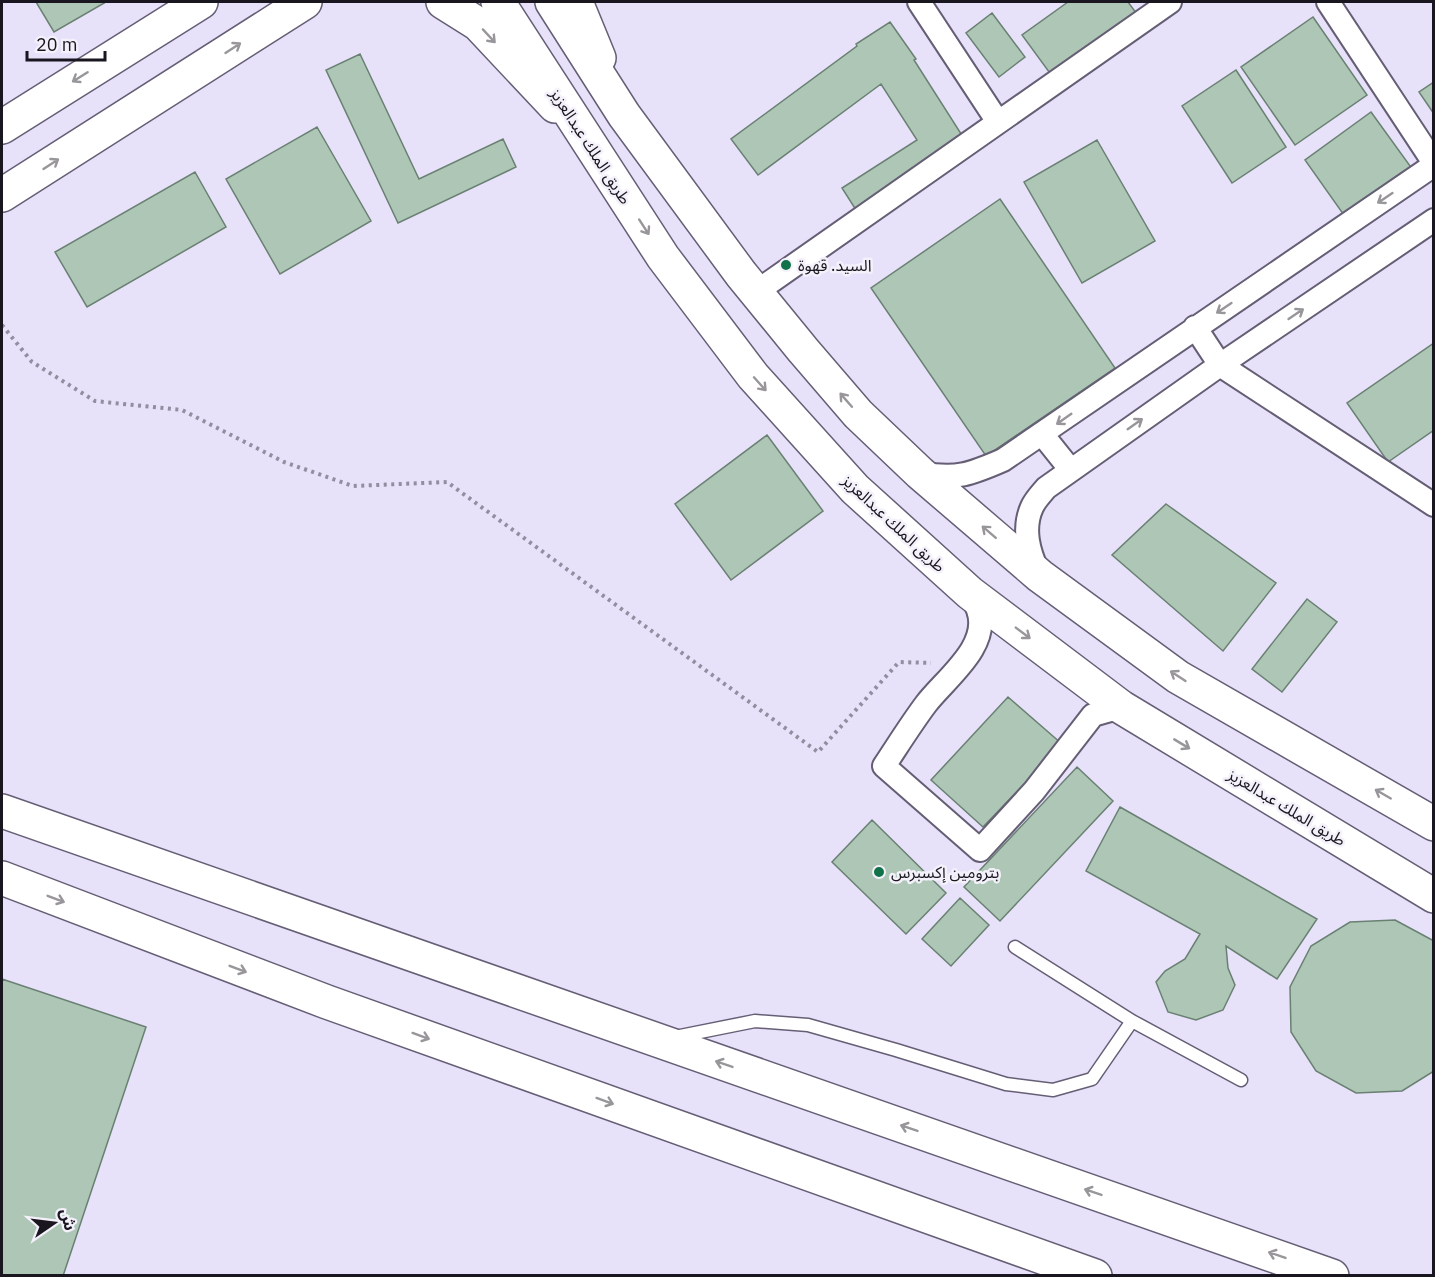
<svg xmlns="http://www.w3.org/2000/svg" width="1435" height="1277" viewBox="0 0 1435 1277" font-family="'IBM Plex Sans','Noto Sans Arabic',sans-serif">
<rect width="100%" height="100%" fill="#e8e1fa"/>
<path fill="#adc6b6" stroke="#698072" stroke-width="1.5" d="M36,2H106L54,32Z
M1068,2H1128L1137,14L1052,76L1022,35Z
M992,13L1025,57L999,77L966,33Z
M1313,17L1367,95L1295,145L1241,67Z
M890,22L916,59L914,60L965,140L856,210L842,188L917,140L881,84L758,175L731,139L857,46L856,44Z
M360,54L419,179L503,139L516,167L398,223L326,70Z
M1236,70L1286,147L1232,183L1182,106Z
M1434,82V114L1419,92Z
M1371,112L1413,170L1346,218L1305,160Z
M317,127L371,221L280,274L226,179Z
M1097,140L1155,241L1082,283L1024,182Z
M195,172L226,227L87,307L55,252Z
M1000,199L1115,368L986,456L871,288Z
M1434,343V430L1388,462L1347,403Z
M767,435L823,511L731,580L675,504Z
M1166,504L1276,583L1223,651L1112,555Z
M1307,599L1337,622L1282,692L1252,669Z
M1008,697L1062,744L983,827L931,780Z
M1077,767L1113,801L1000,921L964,887Z
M1120,807L1317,919L1277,979L1226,946L1228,968L1235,985L1223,1010L1196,1020L1168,1012L1156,982L1165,971L1185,959L1200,934L1086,871Z
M872,820L946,893L906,934L832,862Z
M960,898L989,925L951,966L922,939Z
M1395,920L1434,941V1071L1402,1091L1356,1093L1316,1071L1291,1032L1290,987L1311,946L1350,922Z
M2,979L146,1027L63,1276H2Z"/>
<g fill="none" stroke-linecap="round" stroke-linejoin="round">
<defs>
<path id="lane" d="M1015,947L1132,1021L1241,1080
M675,1037L755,1021L808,1025L896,1050L1006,1084L1053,1090L1092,1079L1132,1021"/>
<path id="street" d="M919,2L998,122
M1328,2L1434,163
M756,292L1170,2
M1195,327L1220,365L1434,505
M1042,434L1070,469
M921,473C956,480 971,474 1003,460L1434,165
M1038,572C1029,552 1022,529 1032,507C1035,500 1041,494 1046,488L1220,365L1434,220
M970,593C973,599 976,604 978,610C991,646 945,679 926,704C911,724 898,745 884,766L980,850L1034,791L1093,715L1121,707"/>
<path id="secondary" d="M443,2L478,24L555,106
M576,2L599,58
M2,127L201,2
M2,195L305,2
M2,811L1332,1276
M2,878L327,1002L1095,1276"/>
<path id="highway" d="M498,2L663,257L753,376L855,489L970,593L1121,707L1434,896
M552,2L624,115L741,274L803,350L858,414L920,473L1040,576L1178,677L1434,824"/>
</defs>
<use href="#lane" stroke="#655e74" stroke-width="15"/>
<use href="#street" stroke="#655e74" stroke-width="26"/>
<use href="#secondary" stroke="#655e74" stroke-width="36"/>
<use href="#highway" stroke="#655e74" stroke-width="36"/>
<path stroke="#928d9f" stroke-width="4" stroke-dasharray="3 4.5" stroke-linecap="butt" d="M2,325L32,362L95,401L182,410L284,462L353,486L447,482L818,752L899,662L931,663"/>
<use href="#lane" stroke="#fff" stroke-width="12"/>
<use href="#street" stroke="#fff" stroke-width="22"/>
<use href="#secondary" stroke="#fff" stroke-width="33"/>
<use href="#highway" stroke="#fff" stroke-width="33"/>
</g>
<defs><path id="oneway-shaft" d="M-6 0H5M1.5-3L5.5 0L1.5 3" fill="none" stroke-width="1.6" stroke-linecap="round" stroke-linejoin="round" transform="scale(1.5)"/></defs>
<g stroke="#98969a">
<use href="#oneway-shaft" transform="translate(489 36) rotate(47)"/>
<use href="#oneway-shaft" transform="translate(233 48) rotate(-33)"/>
<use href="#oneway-shaft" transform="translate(80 77) rotate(148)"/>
<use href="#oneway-shaft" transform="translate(51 164) rotate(-33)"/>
<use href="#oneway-shaft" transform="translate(1385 198) rotate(146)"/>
<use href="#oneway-shaft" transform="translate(644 227) rotate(57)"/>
<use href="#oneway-shaft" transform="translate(1224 308) rotate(146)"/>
<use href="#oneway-shaft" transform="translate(1296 314) rotate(-34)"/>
<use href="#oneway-shaft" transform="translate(760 384) rotate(48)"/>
<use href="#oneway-shaft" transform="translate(846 400) rotate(-131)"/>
<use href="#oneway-shaft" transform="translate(1064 419) rotate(145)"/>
<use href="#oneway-shaft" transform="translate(1135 424) rotate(-35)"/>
<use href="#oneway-shaft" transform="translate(989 532) rotate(-139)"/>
<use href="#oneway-shaft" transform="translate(1023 633) rotate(37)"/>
<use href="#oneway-shaft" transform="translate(1178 676) rotate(-147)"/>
<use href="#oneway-shaft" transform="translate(1182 744) rotate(31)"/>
<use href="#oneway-shaft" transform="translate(1383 794) rotate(-150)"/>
<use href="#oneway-shaft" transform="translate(56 899) rotate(21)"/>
<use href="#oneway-shaft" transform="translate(238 969) rotate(21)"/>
<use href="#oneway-shaft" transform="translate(421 1036) rotate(20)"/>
<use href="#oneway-shaft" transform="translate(724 1064) rotate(-161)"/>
<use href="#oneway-shaft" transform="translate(605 1101) rotate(20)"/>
<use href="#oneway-shaft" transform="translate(909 1128) rotate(-161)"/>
<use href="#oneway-shaft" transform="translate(1093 1192) rotate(-161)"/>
<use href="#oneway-shaft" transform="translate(1277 1255) rotate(-161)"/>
</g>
<g fill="#117249" stroke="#f4f1fb" stroke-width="2">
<circle cx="786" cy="265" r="6"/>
<circle cx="879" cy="872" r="6"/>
</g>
<g text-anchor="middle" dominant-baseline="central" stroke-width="5" stroke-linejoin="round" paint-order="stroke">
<g font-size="16" fill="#19161f" stroke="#f4f1fb">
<text transform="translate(591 146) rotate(57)">طريق الملك عبدالعزيز</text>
<text transform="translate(894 523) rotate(43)">طريق الملك عبدالعزيز</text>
<text transform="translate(1287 807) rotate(31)">طريق الملك عبدالعزيز</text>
</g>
<g font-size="16" fill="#19161f" stroke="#f4f1fb" text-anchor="start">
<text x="798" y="265">السيد. قهوة</text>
<text x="891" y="872">بترومين إكسبرس</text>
</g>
</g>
<rect width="1435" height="1277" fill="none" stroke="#19161f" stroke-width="6"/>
<g transform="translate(54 1223) rotate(76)" stroke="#f4f1fb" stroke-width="4.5" paint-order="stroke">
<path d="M0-4.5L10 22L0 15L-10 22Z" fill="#19161f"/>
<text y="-9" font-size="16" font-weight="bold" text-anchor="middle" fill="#19161f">ش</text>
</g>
<path d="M27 51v9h78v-9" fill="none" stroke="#19161f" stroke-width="3"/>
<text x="36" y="51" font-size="18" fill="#19161f" stroke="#f4f1fb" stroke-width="4.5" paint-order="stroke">20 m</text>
</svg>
